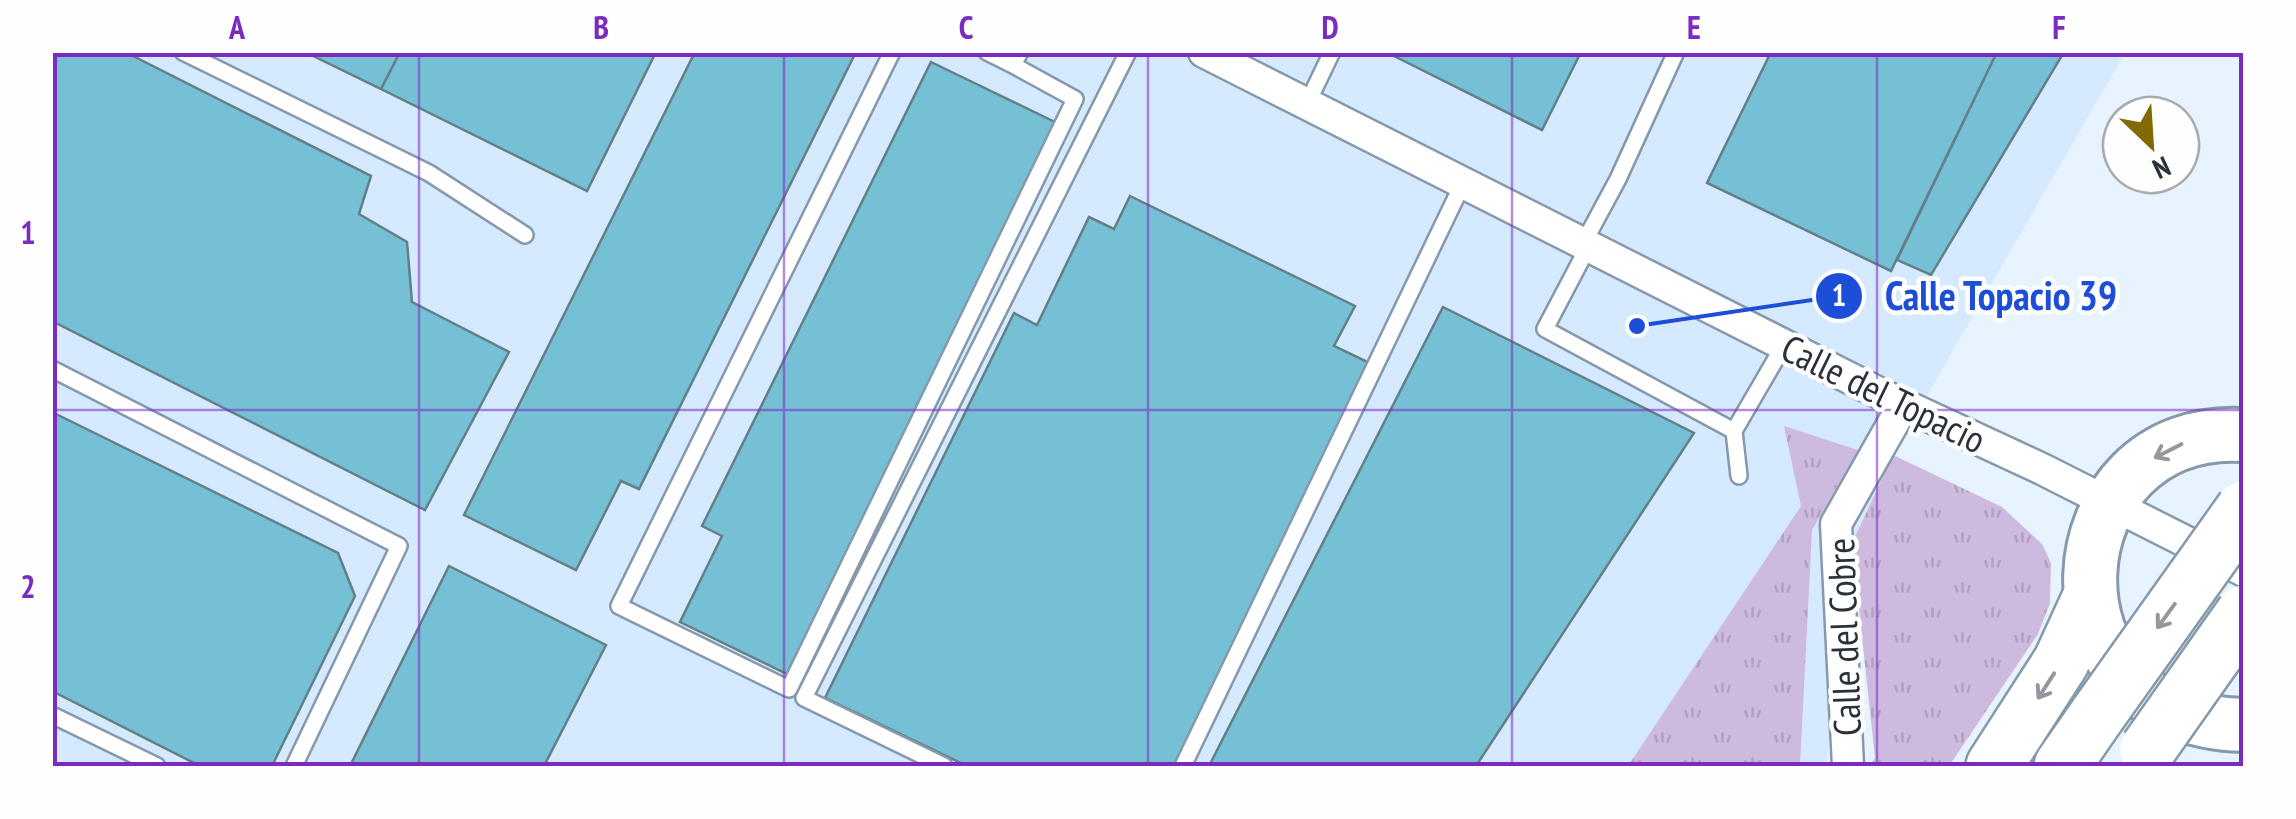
<svg xmlns="http://www.w3.org/2000/svg" width="2296" height="819" viewBox="0 0 2296 819" font-family="'PT Sans Narrow',sans-serif">
<defs>
<pattern id="grass-tufts" width="24" height="20" patternUnits="userSpaceOnUse" patternTransform="scale(2.5)"><rect width="24" height="20" fill="#cebade"/><path d="M3 7l-1-3M5 7V3M7 7l1-3M15 17l-1-3M17 17v-4M19 17l1-3" fill="none" stroke="#b1a0bf"/></pattern>
</defs>
<rect width="100%" height="100%" fill="#e7f3ff"/>
<path fill="#d6eaff" d="M52,53H2125L1893,454L1852,543L1826,766H53Z"/>
<path fill="url(#grass-tufts)" d="M1784,426L1858,450L1812,530L1800,766H1628L1801,506Z
M1893,455L2002,507L2042,544L2051,563L2050,603L2038,634L1949,766H1870L1875,758L1852,543Z"/>
<path fill="#76c0d5" stroke="#637f87" stroke-width="2.5" d="M52,52H125L371,176L359,214L407,242L412,302L509,352L425,510L52,321Z
M305,52H400L381,89Z
M400,52H656L587,191L381,89Z
M695,52H856L639,489L621,481L576,570L464,515Z
M1386,52H1581L1542,130Z
M1771,52H1997L1891,271L1707,183Z
M1997,52H2064L1931,275L1897,260Z
M931,62L1059,124L787,674L680,622L722,536L702,526Z
M1130,196L1355,306L1334,346L1374,365L1178,766H967L825,698L1014,313L1037,325L1089,217L1114,229Z
M1443,307L1694,433L1476,766H1209Z
M52,412L338,553L355,596L272,766H200L52,691Z
M449,566L606,645L544,766H350Z"/>
<g fill="none" stroke-linecap="round" stroke-linejoin="round">
<defs>
<path id="service" d="M183,52L429,173L525,235
M892,52L619,606L789,689L1075,99L1013,65L1020,52
M987,52L1013,65
M1307,104L1332,52
M1583,244L1618,179L1676,52
M1588,247L1545,329L1734,431
M52,369L399,546L294,766
M1739,476L1734,431L1784,345
M52,715L157,766
M944,766L804,698L1128,52
M1183,766L1463,183"/>
<path id="minor" d="M1204,52L1887,397L2042,469L2244,571
M1848,766L1836,524L1904,404"/>
<path id="trunk" d="M2244,435C2050,423 2028,721 2244,725"/>
<path id="motorway" d="M1994,766L2061,662L2089,601
M2062,766L2098,714"/>
</defs>
<use href="#service" stroke="#8699ab" stroke-width="20"/>
<use href="#minor" stroke="#8699ab" stroke-width="35"/>
<use href="#trunk" stroke="#8699ab" stroke-width="58"/>
<use href="#motorway" stroke="#8699ab" stroke-width="60"/>
<use href="#service" stroke="#fff" stroke-width="15"/>
<use href="#minor" stroke="#fff" stroke-width="30"/>
<use href="#trunk" stroke="#fff" stroke-width="52"/>
<use href="#motorway" stroke="#fff" stroke-width="55"/>
<defs>
<path id="motorway-bridge" d="M2098,714L2244,509
M2148,749L2244,613"/>
</defs>
<use href="#motorway-bridge" stroke="#8699ab" stroke-width="60" stroke-linecap="butt"/>
<use href="#motorway-bridge" stroke="#fff" stroke-width="55"/>
</g>
<defs><path id="oneway-shaft" d="M-6 0H5M1.5-3L5.5 0L1.5 3" fill="none" stroke-width="1.6" stroke-linecap="round" stroke-linejoin="round" transform="scale(2.5)"/></defs>
<g stroke="#94989c">
<use href="#oneway-shaft" transform="translate(2168 451) rotate(153)"/>
<use href="#oneway-shaft" transform="translate(2166 616) rotate(126)"/>
<use href="#oneway-shaft" transform="translate(2046 686) rotate(123)"/>
</g>
<path fill="none" stroke="#7b2cbf" stroke-width="2.5" stroke-opacity="0.55" d="M419,52V766M784,52V766M1148,52V766M1512,52V766M1877,52V766M52,410H2244"/>
<g text-anchor="middle" dominant-baseline="central" stroke-width="9" stroke-linejoin="round" paint-order="stroke">
<g font-size="38" fill="#2a3139" stroke="#fefefe">
<text transform="translate(1884 393) rotate(26)">Calle del Topacio</text>
<text transform="translate(1843 637) rotate(-92)">Calle del Cobre</text>
</g>
</g>
<path fill="none" stroke="#1d4ed8" stroke-width="4" d="M1637 326L1839 296"/>
<g fill="#1d4ed8" stroke="#fefefe" stroke-width="4">
<circle cx="1637" cy="326" r="10"/>
<circle cx="1839" cy="296" r="25"/>
</g>
<g font-size="30" text-anchor="middle" font-weight="bold" fill="#fff">
<text x="1839" y="306">1</text>
</g>
<g font-size="40" text-anchor="middle" font-weight="bold" fill="#1d4ed8" stroke="#fefefe" stroke-width="9" stroke-linejoin="round" paint-order="stroke">
<text x="2001" y="310">Calle Topacio 39</text>
</g>
<rect width="2296" height="819" fill="none" stroke="#fefefe" stroke-width="110"/>
<g transform="translate(2151 145) rotate(155)"><circle r="48" fill="#fefefe" stroke="#a9acaf" stroke-width="2.5"/>
<path d="M0-8L18 38L0 25L-18 38Z" fill="#816a02"/>
<text y="-15" font-size="28" font-weight="bold" text-anchor="middle" fill="#2a3139">N</text>
</g>
<rect x="55" y="55" width="2186" height="709" fill="none" stroke="#7b2cbf" stroke-width="4"/>
<g font-size="32" text-anchor="middle" font-weight="bold" fill="#7b2cbf">
<text x="237" y="39">A</text>
<text x="601" y="39">B</text>
<text x="966" y="39">C</text>
<text x="1330" y="39">D</text>
<text x="1694" y="39">E</text>
<text x="2059" y="39">F</text>
<text x="28" y="244">1</text>
<text x="28" y="598">2</text>
</g>
</svg>
